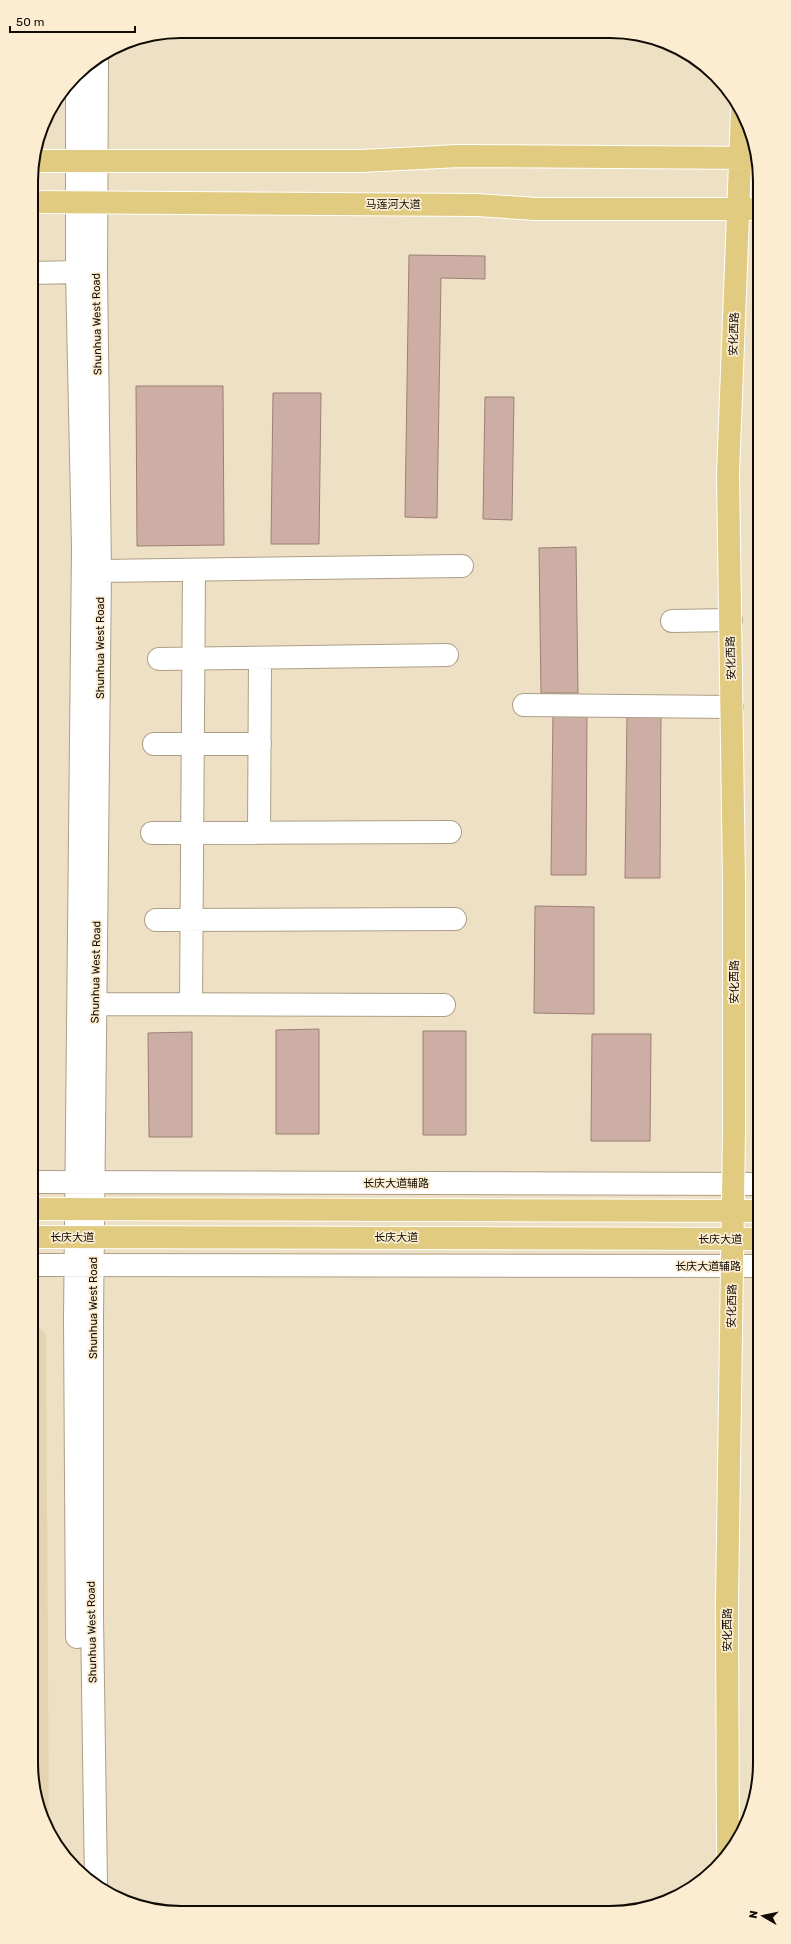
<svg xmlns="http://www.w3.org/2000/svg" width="791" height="1944" viewBox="0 0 791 1944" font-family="Rubik,'Noto Sans SC',sans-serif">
<rect width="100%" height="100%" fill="#eee0c5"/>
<path fill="#e5d3b1" d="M35,1324L46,1334L49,1833L36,1802Z"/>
<path fill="#cdaea4" stroke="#9c7f76" d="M409,255L485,256V279L441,278L437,518L405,517Z
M136,386H223L224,545L137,546Z
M273,393H321L319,544H271Z
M485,397H514L512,520L483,519Z
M576,547L578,693H541L539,548Z
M553,712H587L586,875H551Z
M627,714L661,715L660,878H625Z
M535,906L594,907V1014L534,1013Z
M319,1029V1134H276V1030Z
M423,1031H466V1135H423Z
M192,1032V1137H149L148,1033Z
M592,1034H651L650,1141H591Z"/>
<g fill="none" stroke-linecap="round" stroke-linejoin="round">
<defs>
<path id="minor" d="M32,273L77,272
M100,571L462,566
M672,621L731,620
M159,659L447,655
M524,705L732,707
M154,744H260
M152,833L450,832
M259,833L260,658
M156,920L455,919
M96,1004L444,1005
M191,1004L194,570
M34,1182L758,1184
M35,1265L758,1266
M77,1637L75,1319L83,547L77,272V74
M96,1885L92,1617V1317L100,571L96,273L97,59"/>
<path id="major" d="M34,161H361L459,156L755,158
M31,202L477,205L536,209H755
M34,1209L758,1211
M34,1237L758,1239
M728,1853L727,1602L734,1132V881L728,474L742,111"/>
</defs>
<use href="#minor" stroke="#ad9f85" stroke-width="24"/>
<use href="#major" stroke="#fff" stroke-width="24"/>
<use href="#minor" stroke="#fff" stroke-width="22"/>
<use href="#major" stroke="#e0cb80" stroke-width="22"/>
</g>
<g text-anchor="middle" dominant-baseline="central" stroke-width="3.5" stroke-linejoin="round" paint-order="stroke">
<g font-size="11" fill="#100c04" stroke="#fcedd2">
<text x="393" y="204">马莲河大道</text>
<text transform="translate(97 324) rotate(-91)">Shunhua West Road</text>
<text transform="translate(734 334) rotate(-88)">安化西路</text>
<text transform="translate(100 648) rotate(-90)">Shunhua West Road</text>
<text transform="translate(731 658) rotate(-91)">安化西路</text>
<text transform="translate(96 972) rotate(-89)">Shunhua West Road</text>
<text transform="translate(734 982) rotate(-90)">安化西路</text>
<text x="396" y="1183">长庆大道辅路</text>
<text x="72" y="1237">长庆大道</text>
<text x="396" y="1237">长庆大道</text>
<text x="720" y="1239">长庆大道</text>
<text x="708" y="1266">长庆大道辅路</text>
<text transform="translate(732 1306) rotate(-89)">安化西路</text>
<text transform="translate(93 1308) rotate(-90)">Shunhua West Road</text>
<text transform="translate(727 1630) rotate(-90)">安化西路</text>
<text transform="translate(92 1632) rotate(-91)">Shunhua West Road</text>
</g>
</g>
<path d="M0 0H791V1944H0ZM181 38H610A143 143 0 0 1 753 181V1763A143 143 0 0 1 610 1906H181A143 143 0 0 1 38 1763V181A143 143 0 0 1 181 38Z" fill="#fcedd2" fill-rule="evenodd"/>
<path fill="none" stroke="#100c04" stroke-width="2" d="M181 38H610A143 143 0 0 1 753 181V1763A143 143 0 0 1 610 1906H181A143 143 0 0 1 38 1763V181A143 143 0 0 1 181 38Z"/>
<g transform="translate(763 1916) rotate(279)" stroke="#fcedd2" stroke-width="3" paint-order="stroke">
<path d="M0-3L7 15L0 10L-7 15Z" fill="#100c04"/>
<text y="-6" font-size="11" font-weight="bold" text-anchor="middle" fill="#100c04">N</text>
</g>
<path d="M10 26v6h125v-6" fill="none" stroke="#100c04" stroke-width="2"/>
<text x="16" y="26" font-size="12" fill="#100c04" stroke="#fcedd2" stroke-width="3" paint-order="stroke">50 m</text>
</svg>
